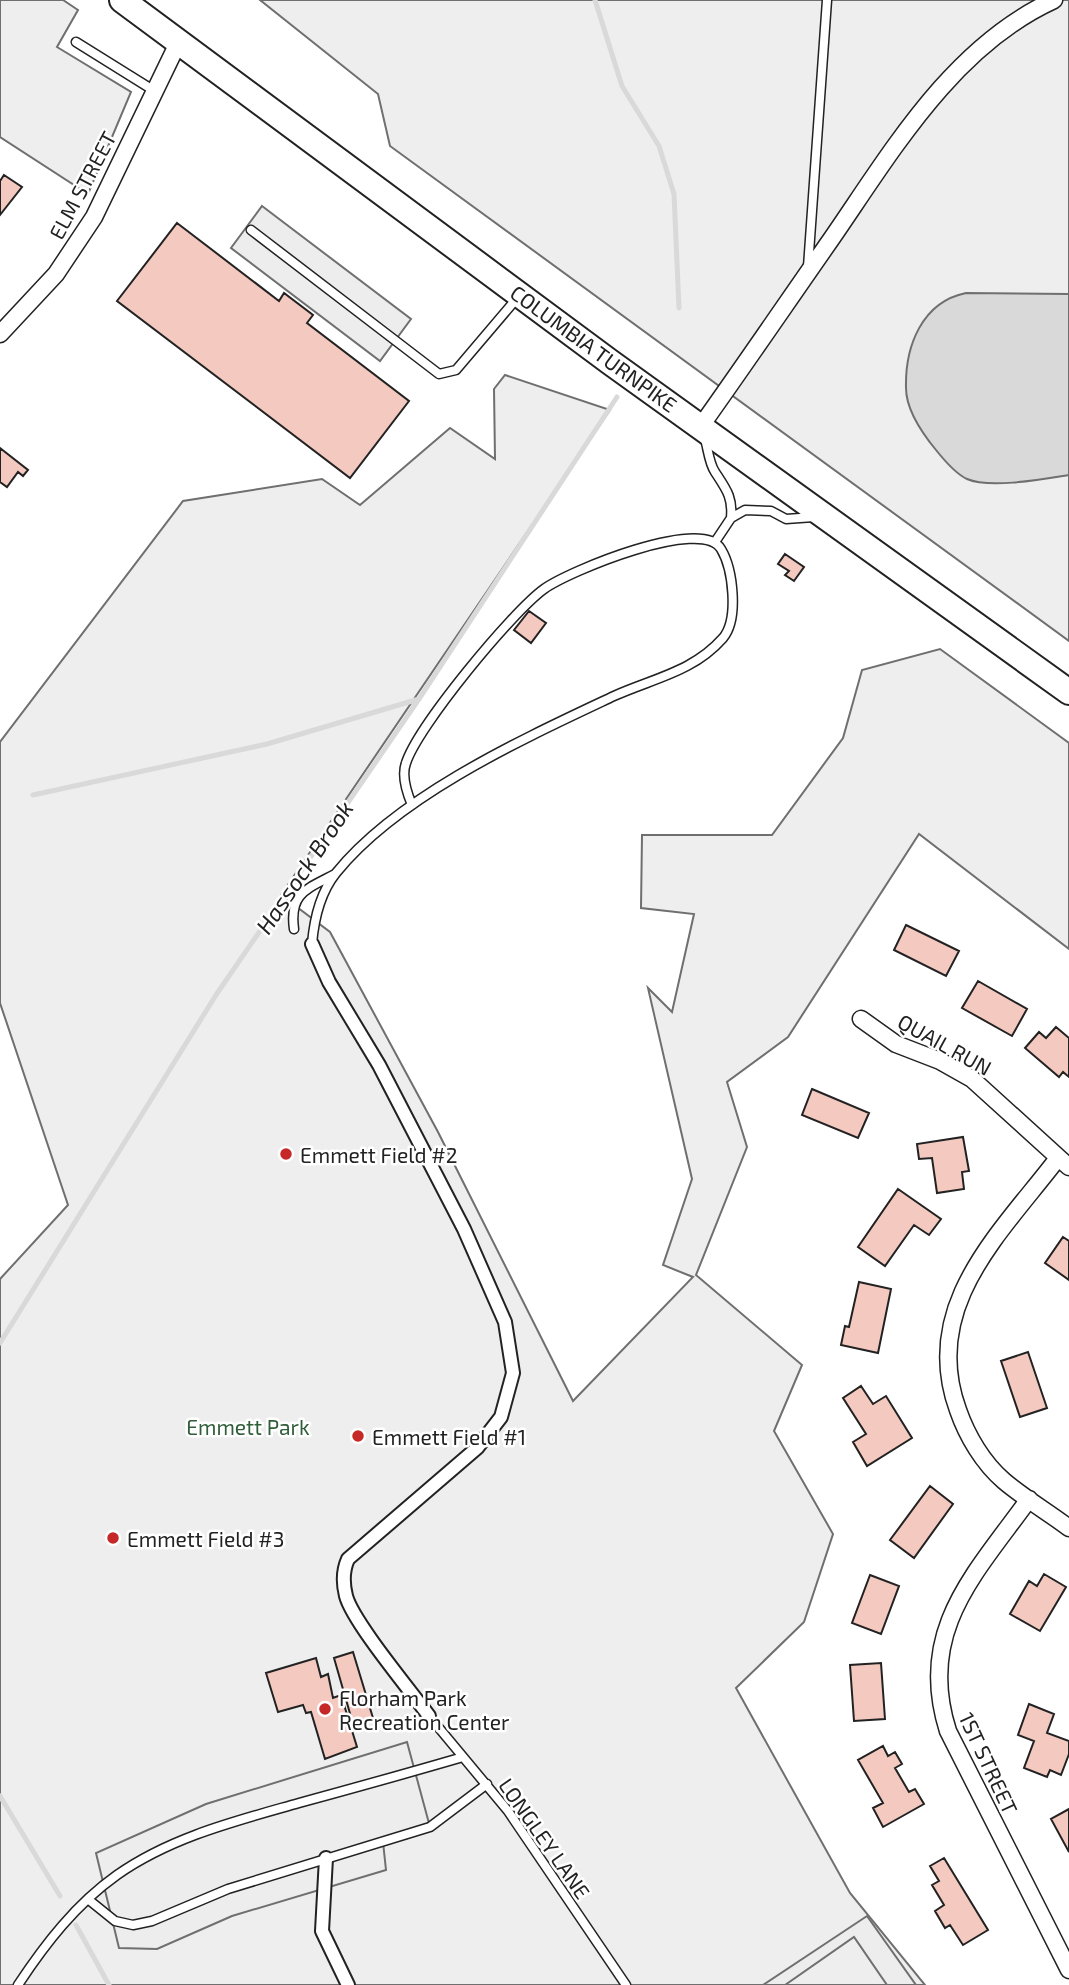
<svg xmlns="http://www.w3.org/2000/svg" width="1069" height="1985" viewBox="0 0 1069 1985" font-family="'Exo 2',sans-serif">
<rect width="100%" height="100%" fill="#fff"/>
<path fill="#eee" stroke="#6f6f6f" stroke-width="2" d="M0,0H63L78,10L57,47L131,92L88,194L0,137Z
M260,0H1069V641L390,146L378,94Z
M505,375L610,410L281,895L330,932L438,1132L573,1401L693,1277L663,1265L692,1179L648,988L672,1012L694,914L641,908L642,835H772L843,738L862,670L940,649L1069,743V949L919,834L788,1037L727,1082L747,1147L696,1275L802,1365L774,1431L833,1534L804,1622L736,1688L850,1893L925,1985H0V1279L68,1205L0,1003V742L183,501L322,479L360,505L450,428L495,459L494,389Z"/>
<path fill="#ededed" stroke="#6f6f6f" stroke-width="2" d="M262,206L411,319L380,361L231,248Z
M407,1742L430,1827L383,1842L386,1870L232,1916L157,1949L119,1948L96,1853L206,1804Z
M867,1916L916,1985H887L854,1937L785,1985H763Z"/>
<path fill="#d9d9d9" stroke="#6f6f6f" stroke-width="2" d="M966,293L1069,294V475C1044,479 990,489 967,479C956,474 944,460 936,450C922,433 906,410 906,388C905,346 922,302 966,293Z"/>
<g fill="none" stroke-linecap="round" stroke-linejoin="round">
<path stroke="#d9d9d9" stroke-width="5" d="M595,0L622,86L659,146L674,194L679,308
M33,795L267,744L419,699
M0,1343L216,995L419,699L617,397
M0,1796L60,1896
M76,1925L109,1985"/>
</g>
<path fill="#f3c9c0" stroke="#222" stroke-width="2" d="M4,175L22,187L0,215V181Z
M177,223L279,301L284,293L313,315L307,323L409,401L350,478L117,301Z
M0,448L28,470L23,476L18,472L7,487L0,482Z
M785,554L804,567L794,581L785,575L789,571L778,564Z
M529,611L546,623L531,643L514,630Z
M906,925L959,951L946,976L894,950Z
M978,981L1027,1009L1012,1036L962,1008Z
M1056,1027L1069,1038V1077L1063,1072L1059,1077L1025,1048L1039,1032L1046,1038Z
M812,1089L869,1113L858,1138L802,1115Z
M963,1137L969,1171L962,1172L964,1189L937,1193L932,1158L919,1159L917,1144Z
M898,1189L941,1219L929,1235L914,1225L885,1266L858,1247Z
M1063,1237L1069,1241V1280L1045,1263Z
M859,1282L891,1289L878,1353L841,1345L845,1326L849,1327Z
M1028,1352L1047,1408L1020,1417L1001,1361Z
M861,1386L873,1404L886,1396L912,1438L867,1466L853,1442L866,1434L843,1398Z
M930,1486L953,1504L914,1558L890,1540Z
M1044,1574L1066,1587L1040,1631L1010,1614L1029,1581L1037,1586Z
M870,1575L899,1586L881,1634L852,1623Z
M353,1652L373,1718L353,1724L334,1658Z
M316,1658L321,1677L328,1674L333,1698L341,1695L357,1747L325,1759L311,1712L306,1713L303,1705L278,1712L266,1673Z
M881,1663L885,1719L854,1721L850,1665Z
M1029,1704L1054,1714L1047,1733L1069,1741V1754L1061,1775L1050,1770L1047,1777L1024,1768L1034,1741L1018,1735Z
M883,1746L888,1756L895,1752L902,1764L895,1768L909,1792L915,1789L924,1804L883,1827L873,1808L883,1803L858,1760Z
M1069,1809V1852L1051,1819Z
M944,1858L988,1930L963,1945L950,1925L945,1928L935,1911L944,1905L932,1885L939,1881L930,1866Z"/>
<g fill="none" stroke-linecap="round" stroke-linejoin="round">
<defs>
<path id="service" d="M76,42L153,90
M251,230L439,374L456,370L518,297
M808,267L827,0
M705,439C708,449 709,463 715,472C726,489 733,497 731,518
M715,542L731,518L745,510L771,511L786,519L814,517
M294,929C289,893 307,889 335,874
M312,944C314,920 320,893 336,873C399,795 525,738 614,696C654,678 693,672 723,638C739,619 733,569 721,549C702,516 569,571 544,589C512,612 418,726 406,763C401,776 407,793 412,805
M429,1716L508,1811L626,1985
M89,1900L115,1921L133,1925L152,1921L228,1889L430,1827L487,1784
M18,1985C45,1944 76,1904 117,1875C171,1837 236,1821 299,1803C354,1788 408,1773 463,1757"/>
<path id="pedestrian" d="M312,944L329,982L379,1065L464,1229L505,1322L513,1373L501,1417L477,1448L348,1559C343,1570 343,1584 346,1596C353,1622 410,1690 429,1716
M326,1858L322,1931L348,1985"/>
<path id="minor" d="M0,334L56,274L94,217L179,41
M701,426C745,364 788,301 832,238C892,151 953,46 1054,0
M861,1019L896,1044L940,1061L972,1079L1069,1167
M1058,1158C1000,1234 920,1306 958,1410C967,1436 983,1463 1004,1481C1024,1498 1048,1512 1069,1528
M1029,1499C975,1574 916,1631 948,1731L1069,1970"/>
<path id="primary" d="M122,0L610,362L1069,692"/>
</defs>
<use href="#service" stroke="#222" stroke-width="11"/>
<use href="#pedestrian" stroke="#222" stroke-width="16"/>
<use href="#minor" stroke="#222" stroke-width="19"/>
<use href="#primary" stroke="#222" stroke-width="28"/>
<use href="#service" stroke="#fff" stroke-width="8"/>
<use href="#pedestrian" stroke="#fff" stroke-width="12"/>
<use href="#minor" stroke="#fff" stroke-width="16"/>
<use href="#primary" stroke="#fff" stroke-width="24"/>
</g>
<g fill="#c62828" stroke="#fff" stroke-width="2.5">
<circle cx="286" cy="1154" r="7"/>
<circle cx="358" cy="1436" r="7"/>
<circle cx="113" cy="1538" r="7"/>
<circle cx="325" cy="1709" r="7"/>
</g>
<g text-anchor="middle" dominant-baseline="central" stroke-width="5" stroke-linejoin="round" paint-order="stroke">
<g font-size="21" fill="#222" stroke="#fff">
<text transform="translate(82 185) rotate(-62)">ELM STREET</text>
<text transform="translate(594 348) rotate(36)">COLUMBIA TURNPIKE</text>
<text transform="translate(945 1044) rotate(29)">QUAIL RUN</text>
<text transform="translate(989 1763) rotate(65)">1ST STREET</text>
<text transform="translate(545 1838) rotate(55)">LONGLEY LANE</text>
</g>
<g font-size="21" fill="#222" stroke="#fff" text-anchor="start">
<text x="300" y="1154">Emmett Field #2</text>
<text x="372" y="1436">Emmett Field #1</text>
<text x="127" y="1538">Emmett Field #3</text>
<text x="339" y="1697">Florham Park<tspan x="339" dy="24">Recreation Center</tspan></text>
</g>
<g font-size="21" fill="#2f5e38" stroke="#fff">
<text x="248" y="1426">Emmett Park</text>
</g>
<g font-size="23" font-style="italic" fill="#222" stroke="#fff">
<text transform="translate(304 867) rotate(-56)">Hassock Brook</text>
</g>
</g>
</svg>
